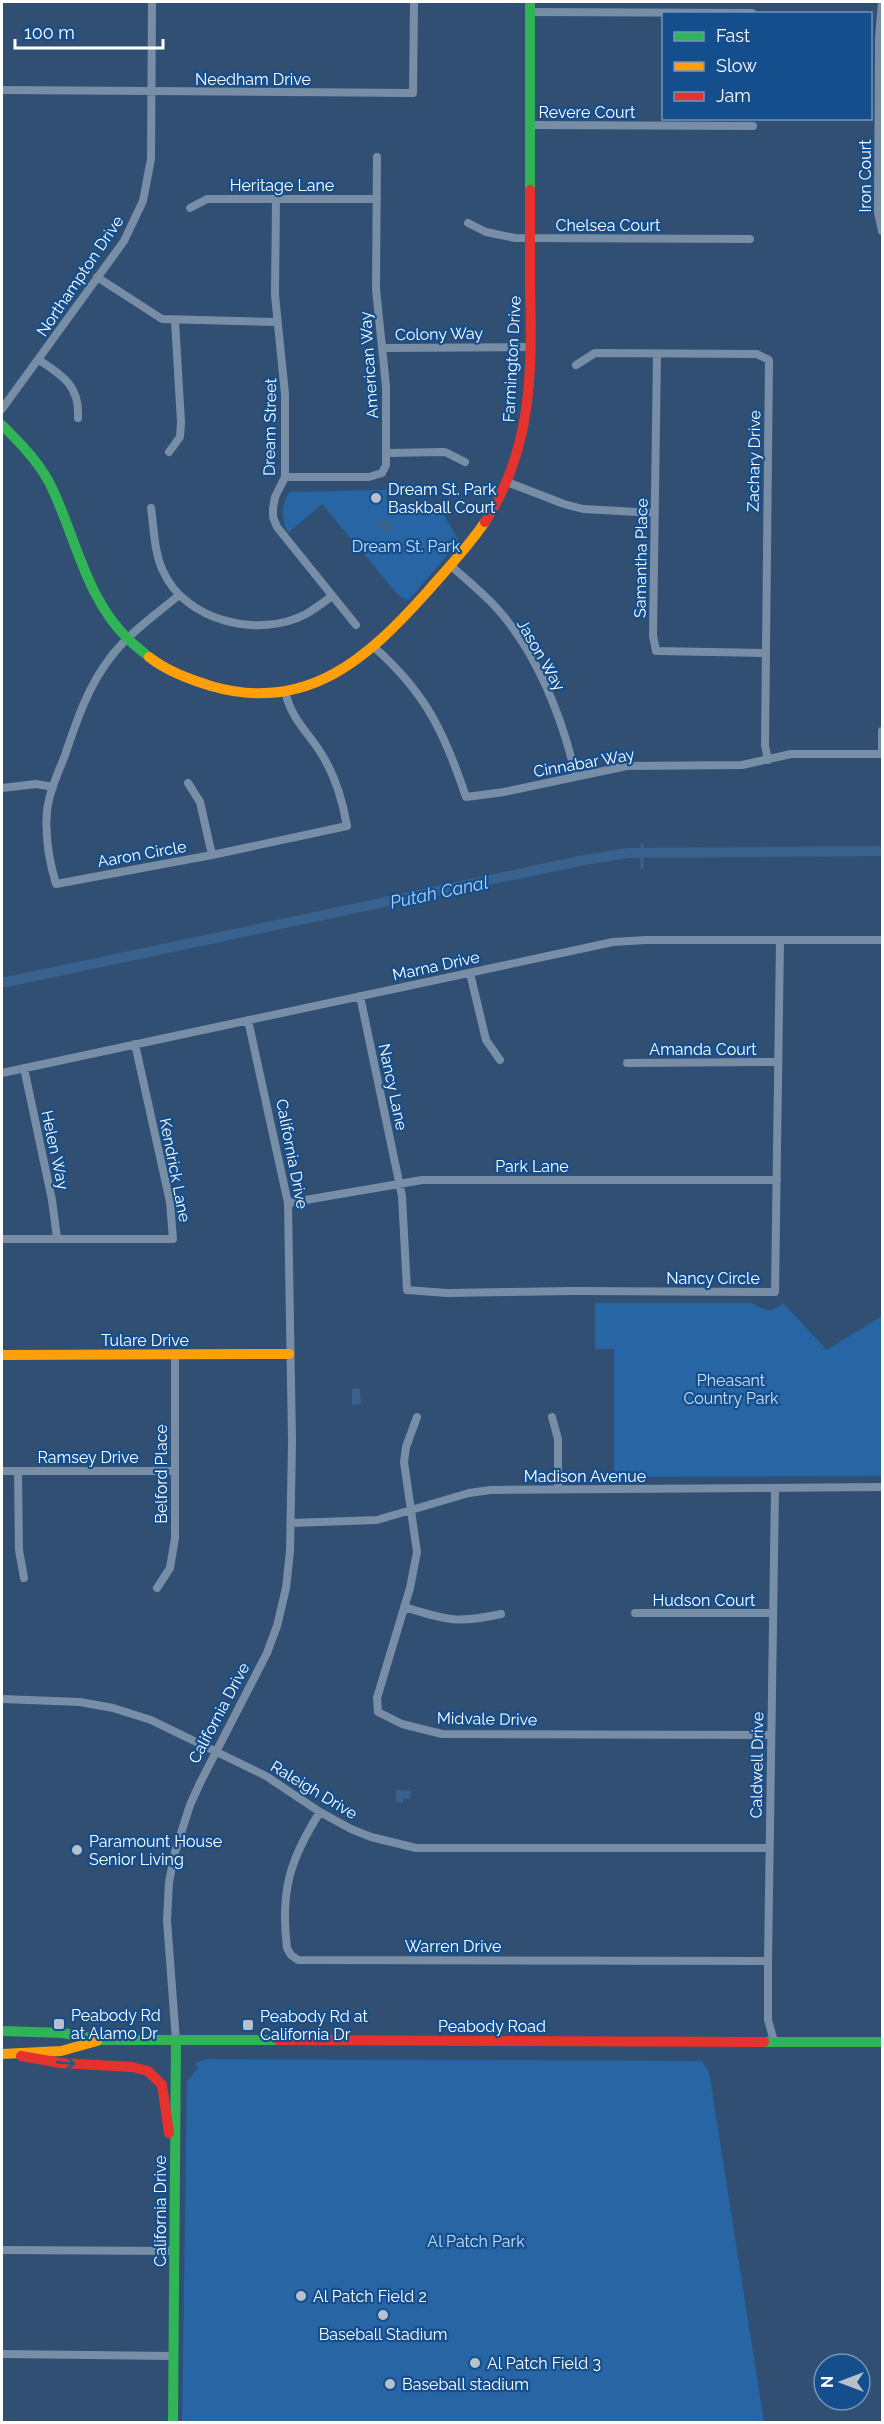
<svg xmlns="http://www.w3.org/2000/svg" width="884" height="2424" viewBox="0 0 884 2424" font-family="Raleway,sans-serif">
<rect width="100%" height="100%" fill="#304f72"/>
<path fill="#2865a4" d="M387,490L386,499L392,509L440,508L459,541L409,600L399,596L322,504L288,533C281,517 281,507 289,492Z
M595,1303H752C763,1310 773,1314 783,1303L827,1350L882,1316V1476L614,1477V1349H595Z
M207,2059L702,2061L709,2072L764,2422H182L187,2081L198,2068L195,2063Z"/>
<path fill="#38618e" d="M378,519L391,522L394,527L391,532H385L382,528H378L375,523Z
M356,1388L360,1389L361,1404L352,1405V1390Z
M396,1790L411,1791L410,1799L403,1798V1803L396,1801Z"/>
<g fill="none" stroke-linecap="round" stroke-linejoin="round">
<path stroke="#38618e" stroke-width="3" d="M642,844V868"/>
<path stroke="#38618e" stroke-width="10" d="M2,983L584,860L628,853L882,851"/>
<path stroke="#778ea6" stroke-width="8" d="M882,2L879,38L878,213L882,231
M530,12L752,13
M2,90L413,93L414,2
M530,125L753,126
M276,199L275,295L285,394V477L275,497L273,508V517L277,527L356,625
M190,208L207,199H377
M468,223L486,232L515,238L750,239
M97,277L162,319L277,322
M384,348L530,347
M657,354L653,636L656,651L766,653
M39,360C63,376 80,386 78,418
M576,365L595,353L757,354L769,360L765,745L768,760
M2,409L124,241L143,201L151,159L152,2
M169,452L180,437L181,422L175,321
M387,453L445,452L465,462
M285,477H369L382,473L386,465V386L376,289L377,157
M507,482L564,504L583,509L655,513
M151,508C154,528 154,552 163,571C185,621 259,639 306,614C315,609 324,602 332,596
M451,566C465,578 479,590 492,603C537,650 561,714 576,776
M178,596C155,615 128,634 110,658C87,688 76,723 64,758C57,775 49,793 47,811C45,835 49,861 56,884L212,855L347,826C342,797 334,771 317,747C303,727 291,717 285,691
M375,648C426,693 445,734 466,797L504,792L627,766L742,765L791,754H882
M882,754V731
M188,783L200,802L212,855
M2,788L36,784L53,787
M470,973L486,1040L500,1060
M360,996L402,1196L407,1290L447,1293L574,1291L775,1292L780,940
M627,1063L778,1062
M24,1068L52,1200L57,1238
M2,1073L613,942L646,940H882
M288,1203L422,1180H777
M2,1239H173L170,1202L135,1044
M417,1417L406,1447L404,1462L417,1552L410,1588L377,1698L378,1712L402,1724L442,1734L771,1735
M552,1417L558,1439V1490
M2,1471H174
M18,1471L19,1550L24,1578
M291,1523L377,1520L469,1493L490,1490L882,1487
M157,1588L170,1568L175,1538V1355
M404,1607C446,1620 457,1624 501,1614
M635,1613H773
M2,1699L80,1702L113,1708L151,1720L266,1776L320,1812L351,1829L371,1837L416,1848H769
M320,1812C290,1859 280,1891 287,1948L291,1955L298,1960L768,1961
M176,2041L167,1920L169,1882L175,1852L190,1805L201,1781L267,1653L277,1626L286,1588L290,1551L292,1442L288,1203L248,1020
M774,2041L768,2020V1961L775,1489
M2,2250L175,2251
M2,2354L173,2356"/>
<path stroke="#30b455" stroke-width="10" d="M530,2V190
M2,425C20,443 37,460 49,482C75,533 85,598 128,639C134,645 142,651 149,657
M2,2031L63,2033L101,2040H278
M764,2042H882
M173,2422L176,2041"/>
<path stroke="#ff9f0a" stroke-width="10" d="M149,657C167,671 189,679 211,686C307,714 368,658 427,592C447,569 468,547 485,522
M2,1355L289,1354
M2,2054L61,2051L97,2041"/>
<path stroke="#e5322d" stroke-width="10" d="M485,522C533,448 532,371 530,286C530,254 530,222 530,190
M278,2040L764,2042
M21,2056L61,2063L132,2067L148,2071L162,2085L169,2133"/>
</g>
<defs><path id="oneway-shaft" d="M-6 0H5M1.5-3L5.5 0L1.5 3" fill="none" stroke-width="1.6" stroke-linecap="round" stroke-linejoin="round" transform="scale(1.5)"/></defs>
<use stroke="#195d85" href="#oneway-shaft" transform="translate(66 2063) rotate(5)"/>
<g fill="#b7c1ce" stroke="#154e8d" stroke-width="2">
<circle cx="376" cy="498" r="6"/>
<circle cx="77" cy="1850" r="6"/>
<rect x="53" y="2018" width="12" height="12" rx="3"/>
<rect x="242" y="2019" width="12" height="12" rx="3"/>
<circle cx="301" cy="2296" r="6"/>
<circle cx="383" cy="2315" r="6"/>
<circle cx="475" cy="2363" r="6"/>
<circle cx="390" cy="2384" r="6"/>
</g>
<g text-anchor="middle" dominant-baseline="central" stroke-width="4.5" stroke-linejoin="round" paint-order="stroke">
<g font-size="16" fill="#fff" stroke="#154e8d">
<text x="253" y="79">Needham Drive</text>
<text x="587" y="112">Revere Court</text>
<text transform="translate(865 176) rotate(-90)">Iron Court</text>
<text x="282" y="185">Heritage Lane</text>
<text x="608" y="225">Chelsea Court</text>
<text transform="translate(80 276) rotate(-56)">Northampton Drive</text>
<text transform="translate(439 334) rotate(-1)">Colony Way</text>
<text transform="translate(512 359) rotate(-87)">Farmington Drive</text>
<text transform="translate(369 365) rotate(-94)">American Way</text>
<text transform="translate(270 427) rotate(-89)">Dream Street</text>
<text transform="translate(754 461) rotate(-89)">Zachary Drive</text>
<text transform="translate(641 558) rotate(-89)">Samantha Place</text>
<text transform="translate(541 655) rotate(60)">Jason Way</text>
<text transform="translate(584 763) rotate(-10)">Cinnabar Way</text>
<text transform="translate(142 854) rotate(-10)">Aaron Circle</text>
<text transform="translate(436 966) rotate(-12)">Marna Drive</text>
<text x="703" y="1049">Amanda Court</text>
<text transform="translate(393 1087) rotate(78)">Nancy Lane</text>
<text transform="translate(55 1150) rotate(78)">Helen Way</text>
<text transform="translate(292 1154) rotate(79)">California Drive</text>
<text x="532" y="1166">Park Lane</text>
<text transform="translate(175 1170) rotate(79)">Kendrick Lane</text>
<text x="713" y="1278">Nancy Circle</text>
<text x="145" y="1340">Tulare Drive</text>
<text x="88" y="1457">Ramsey Drive</text>
<text transform="translate(161 1474) rotate(-90)">Belford Place</text>
<text x="585" y="1476">Madison Avenue</text>
<text x="704" y="1600">Hudson Court</text>
<text transform="translate(219 1713) rotate(-62)">California Drive</text>
<text transform="translate(487 1719) rotate(1)">Midvale Drive</text>
<text transform="translate(757 1765) rotate(-89)">Caldwell Drive</text>
<text transform="translate(314 1790) rotate(31)">Raleigh Drive</text>
<text x="453" y="1946">Warren Drive</text>
<text x="492" y="2026">Peabody Road</text>
<text transform="translate(160 2211) rotate(-90)">California Drive</text>
</g>
<g font-size="16" fill="#fff" stroke="#154e8d" text-anchor="start">
<text x="388" y="489">Dream St. Park<tspan x="388" dy="18">Baskball Court</tspan></text>
<text x="89" y="1841">Paramount House<tspan x="89" dy="18">Senior Living</tspan></text>
<text x="71" y="2015">Peabody Rd<tspan x="71" dy="18">at Alamo Dr</tspan></text>
<text x="260" y="2016">Peabody Rd at<tspan x="260" dy="18">California Dr</tspan></text>
<text x="313" y="2296">Al Patch Field 2</text>
<text x="383" y="2334" text-anchor="middle">Baseball Stadium</text>
<text x="487" y="2363">Al Patch Field 3</text>
<text x="402" y="2384">Baseball stadium</text>
</g>
<g font-size="16" fill="#c5e0fc" stroke="#154e8d">
<text x="406" y="546">Dream St. Park</text>
<text x="731" y="1380">Pheasant<tspan x="731" dy="18">Country Park</tspan></text>
<text x="476" y="2241">Al Patch Park</text>
</g>
<g font-size="18" font-style="italic" fill="#aad1f7" stroke="#154e8d">
<text transform="translate(439 892) rotate(-12)">Putah Canal</text>
</g>
</g>
<rect width="884" height="2424" fill="none" stroke="#ffffff" stroke-width="6"/>
<rect x="662" y="12" width="210" height="108" fill="#154e8d" stroke="#7395bb" stroke-width="1.5"/>
<rect x="674" y="32" width="30" height="9" fill="#30b455" stroke="#7395bb" stroke-width="1.5"/>
<text x="716" y="42" font-size="18" fill="#ffffff">Fast</text>
<rect x="674" y="62" width="30" height="9" fill="#ff9f0a" stroke="#7395bb" stroke-width="1.5"/>
<text x="716" y="72" font-size="18" fill="#ffffff">Slow</text>
<rect x="674" y="92" width="30" height="9" fill="#e5322d" stroke="#7395bb" stroke-width="1.5"/>
<text x="716" y="102" font-size="18" fill="#ffffff">Jam</text>
<g transform="translate(842 2382) rotate(270)"><circle r="28" fill="#154e8d" stroke="#7395bb" stroke-width="1.5"/>
<path d="M0-4.5L10 22L0 15L-10 22Z" fill="#b7c1ce"/>
<text y="-9" font-size="16" font-weight="bold" text-anchor="middle" fill="#ffffff">N</text>
</g>
<path d="M15 39v9h148v-9" fill="none" stroke="#ffffff" stroke-width="3"/>
<text x="24" y="39" font-size="18" fill="#ffffff" stroke="#154e8d" stroke-width="4.5" paint-order="stroke">100 m</text>
</svg>
